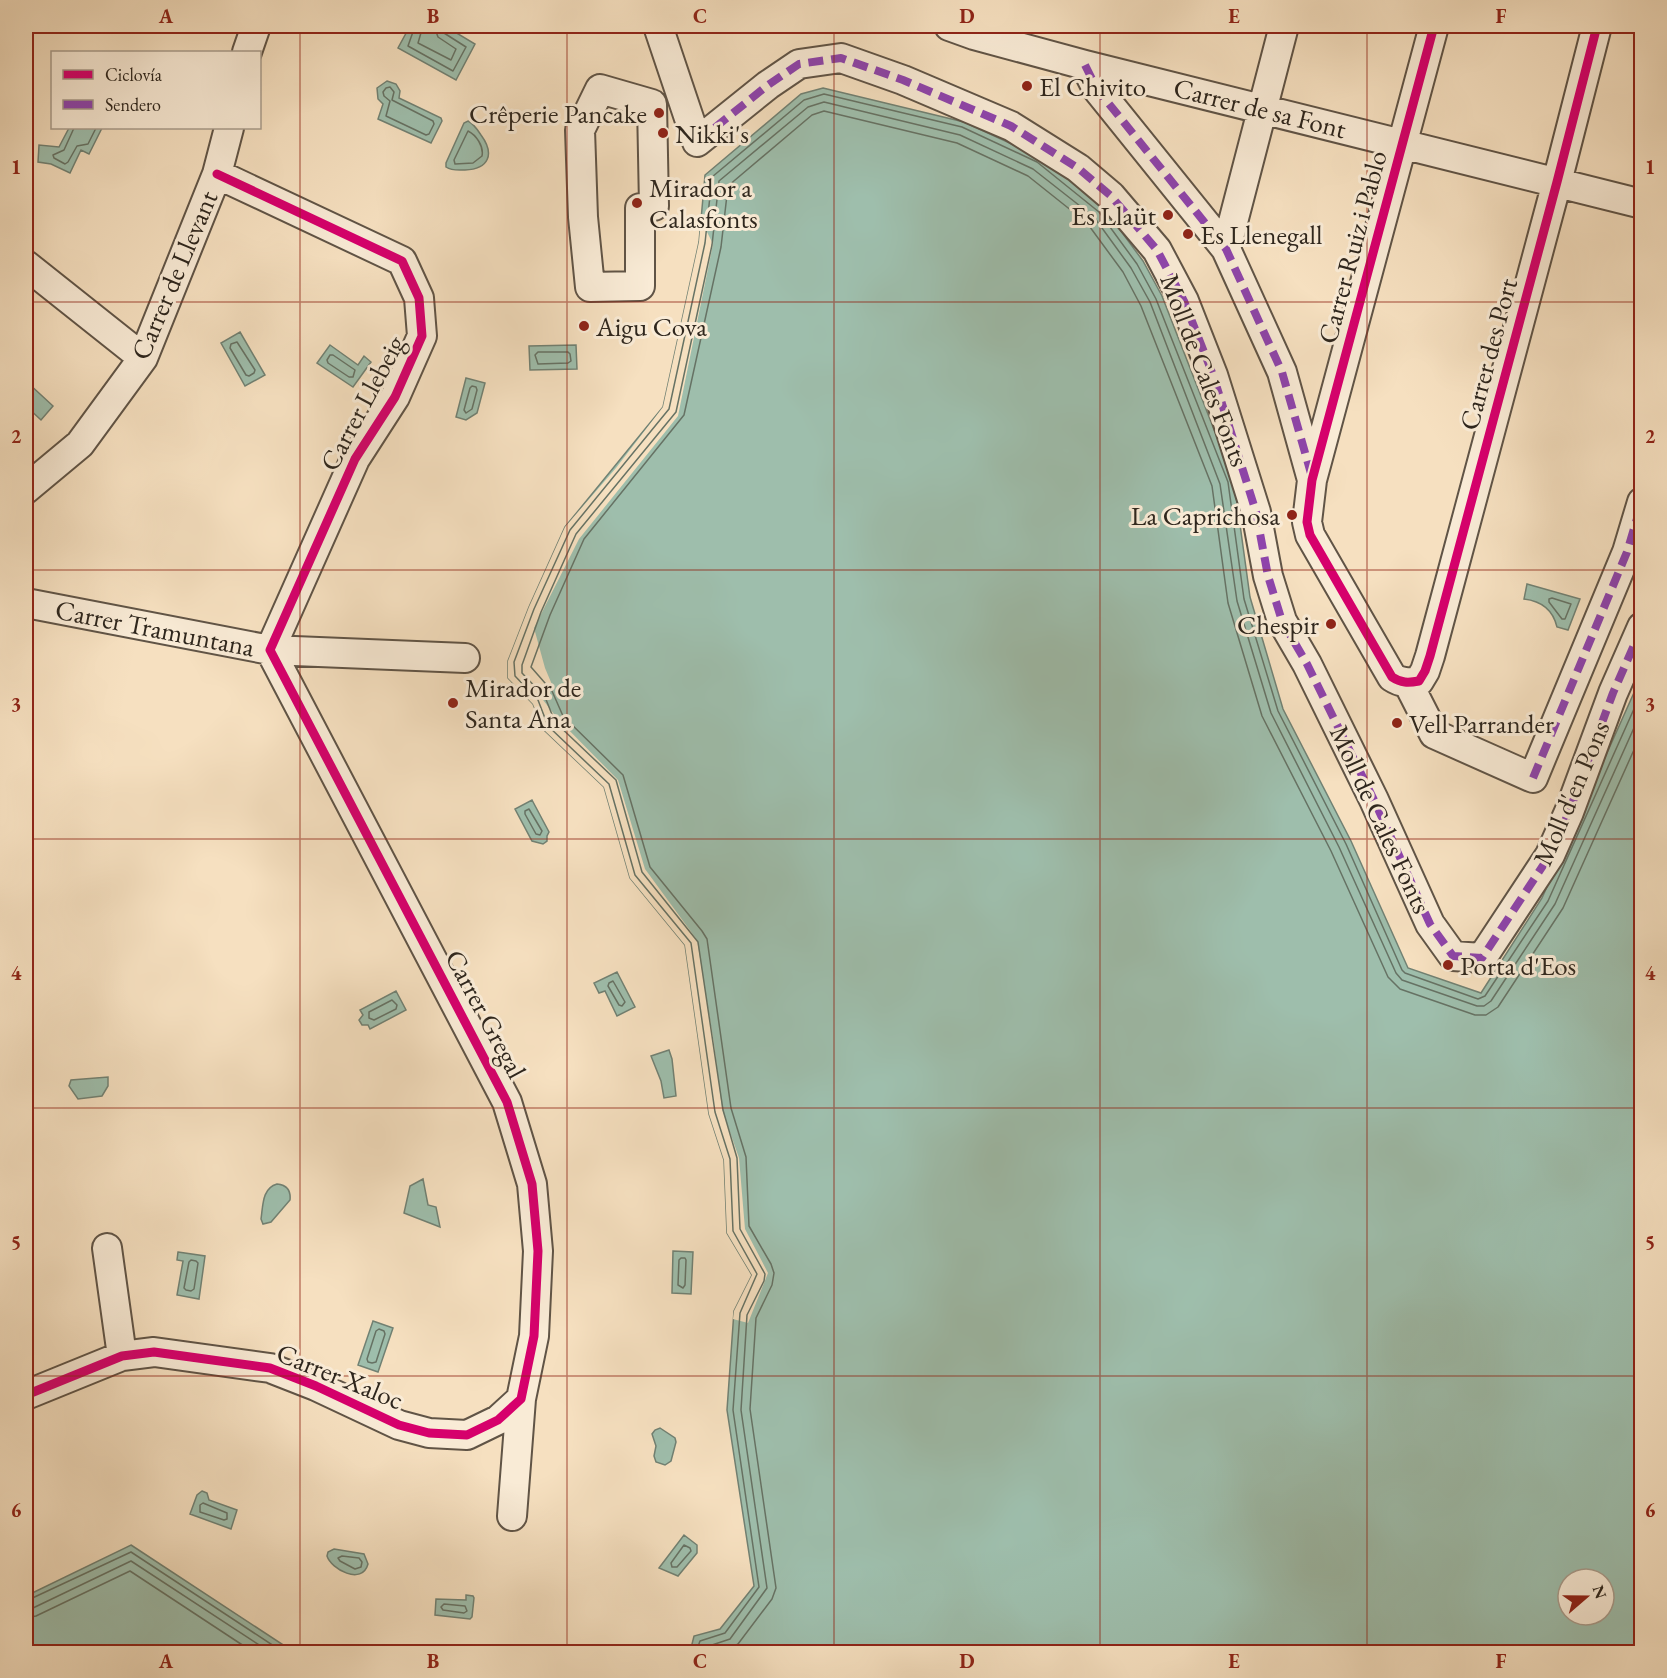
<svg xmlns="http://www.w3.org/2000/svg" width="1667" height="1678" viewBox="0 0 1667 1678" font-family="'EB Garamond',serif">
<rect width="100%" height="100%" fill="#f6e0c0"/>
<filter id="stains"><feTurbulence type="fractalNoise" baseFrequency=".00333" numOctaves="4"/><feColorMatrix values="0 0 0 0 .2 0 0 0 0 .09 0 0 0 0 .02 0 0 0 .5 -.17"/></filter>
<radialGradient id="worn" r=".72"><stop offset=".6" stop-color="#630" stop-opacity="0"/><stop offset="1" stop-color="#630" stop-opacity=".3"/></radialGradient>
<path fill="#9ebeac" stroke="#718173" stroke-width="1.5" fill-rule="evenodd" d="M410,26H445L475,44L456,80L398,48Z
M387,81L396,84L400,91L399,98L441,118L442,121L431,143L378,119L383,104L378,99L377,88Z
M823,88L964,122L1040,157L1104,208L1143,261L1162,296L1234,481L1250,597L1283,709L1351,841L1408,968L1481,993L1542,898L1641,677V1652H690L694,1636L720,1629L754,1586L727,1410L734,1311L752,1275L727,1233L724,1160L709,1114L685,945L630,878L604,787L543,729L533,704L508,678V661L529,607L565,527L663,407L699,242L705,175L801,94ZM1568,1579H1604V1615H1568Z
M468,121C474,124 477,129 481,135C495,154 489,169 465,170C458,170 452,171 446,167V163L464,123Z
M69,128H102L89,154L81,150L70,173L51,164L38,162L39,145L59,147Z
M240,332L265,375L245,386L221,343Z
M330,345L358,365L364,356L371,362L353,387L317,363Z
M576,345L577,369L530,370L529,346Z
M466,378L485,383L477,413L466,420L456,417Z
M27,382L53,406L41,420L26,406Z
M1527,584L1580,599L1568,630L1557,627C1553,610 1541,601 1524,599Z
M532,800L549,832L547,836V841L543,844L532,841L515,809Z
M617,972L635,1007L617,1016L605,991L599,993L594,983Z
M396,991L406,1010L370,1029L368,1025H362L359,1020L363,1015L360,1010Z
M669,1050L672,1059L676,1096L664,1098L661,1081L651,1056Z
M108,1077V1086L102,1096L78,1099L69,1086L71,1080Z
M423,1179L428,1205L436,1207L440,1227L404,1213L410,1186Z
M277,1184C287,1185 291,1190 290,1200L271,1222L263,1224L261,1219C263,1206 262,1188 277,1184Z
M673,1251L693,1252L691,1294L672,1293Z
M178,1252L205,1256L199,1299L177,1295L183,1261L177,1260Z
M373,1321L393,1328L378,1372L358,1365Z
M660,1428L675,1438L676,1442L671,1461L665,1465L656,1462L654,1456L656,1446L652,1434L655,1430Z
M202,1491L207,1493L209,1500L237,1510L231,1529L190,1514L197,1495Z
M684,1535L697,1545V1553L678,1576L659,1568Z
M131,1545L294,1652H26V1596Z
M334,1549L364,1554L368,1564C362,1586 331,1569 327,1556L328,1552Z
M466,1595L473,1596L474,1598L472,1617L470,1619L435,1615L436,1599L466,1600Z"/>
<path fill="#f6e0c0" d="M701,220L713,244L678,416L579,539L534,628L545,668L553,687L540,696L557,718L618,780L645,869L697,940L714,1044L722,1109L739,1158L745,1229L768,1273L748,1323L733,1319L734,1311L752,1275L727,1233L724,1160L709,1114L685,945L630,878L604,787L543,729L533,704L508,678V661L529,607L565,527L616,468L663,407L699,242Z"/>
<g fill="none" stroke-linecap="round" stroke-linejoin="round">
<path stroke="#667264" stroke-width="1.5" d="M415,26L408,46L453,71L466,47L444,33L442,26
M423,26L418,43L451,60L456,49L438,37L434,26
M390,87L394,92L392,100L433,121L434,124L429,134L426,135L386,116L390,101L384,96L383,92L386,88Z
M74,128L64,150L53,155L54,158L65,164L68,162L77,146L88,144L96,128
M468,131C476,135 484,146 482,156L473,163L455,164L454,160Z
M237,342L255,370L254,373L249,376L246,375L230,348L231,344Z
M538,352H568L570,354L571,361L568,363L538,364L535,355Z
M330,355H333L355,370L353,377H349L328,363L327,360Z
M472,386L476,387L477,390L472,409L466,413L464,410L470,388Z
M1552,598L1571,604L1565,619H1562L1549,602V599Z
M529,809L542,831L540,835L536,834L525,814V811Z
M613,981L625,1002L622,1006L619,1005L608,986L609,983Z
M392,1000L397,1005L396,1009L374,1020L369,1018V1012Z
M681,1258H685L686,1260L685,1285L683,1288L678,1285L679,1260Z
M191,1260L196,1261L198,1263L194,1289L191,1291L186,1290L184,1288L189,1262Z
M379,1329L384,1331L385,1334L376,1362L372,1363L368,1362L367,1359L376,1331Z
M203,1503L227,1513V1519L224,1520L200,1512V1505Z
M684,1545L690,1548L691,1551L677,1567H672L671,1563Z
M342,1556L359,1558L362,1562L361,1567L355,1569L340,1561L338,1558Z
M26,1601L131,1552L283,1652
M444,1604L465,1606L467,1611L464,1613L443,1610L441,1607Z
M26,1609L33,1608L131,1561L270,1652
M26,1618L36,1616L130,1571L253,1652
M696,1652L700,1641L725,1633L759,1587L733,1410L740,1313L757,1274L733,1231L730,1159L715,1112L691,943L635,875L609,784L548,726L538,700L515,676L514,662L534,609L570,530L669,409L705,243L712,177L804,100L824,94L962,127L1037,162L1099,212L1137,264L1156,299L1228,482L1244,599L1278,711L1346,844L1402,970L1405,973L1478,999L1485,996L1548,901L1642,691
M704,1652L706,1647L730,1639L767,1588L741,1410L747,1315L764,1281L765,1274L740,1229L737,1158L723,1110L698,942L642,872L616,780L555,722L545,697L522,673V665L541,612L576,534L676,412L712,245L719,181L808,107L824,102L960,135L1033,169L1094,217L1131,268L1150,302L1220,484L1237,601L1271,713L1339,847L1396,973L1402,980L1477,1006H1484L1491,1001L1555,904L1642,710
M720,1652L730,1649L738,1644L772,1599L776,1588L750,1409L756,1318L772,1285L774,1273L771,1264L749,1226L746,1157L731,1108L707,939L702,931L650,867L623,775L563,716L552,691L531,667L550,615L584,539L684,415L721,247L728,186L812,115L824,111L957,143L1028,176L1087,223L1123,272L1141,306L1212,486L1228,603L1262,716L1331,851L1388,977L1400,989L1475,1015H1486L1498,1007L1563,908L1642,732"/>
<defs>
<path id="minor" d="M658,26L697,142L768,85L799,64L841,58L903,80L1011,126L1078,168L1111,196L1157,250L1184,301L1213,375L1256,512L1268,576L1282,621L1307,664L1374,800L1430,924L1453,956L1482,958L1550,855L1569,812L1613,693L1642,627
M949,26L974,35L1085,65L1642,204
M247,52L256,26
M1085,65L1097,89L1226,249L1282,372L1312,480L1307,522L1310,535L1392,677C1401,683 1408,683 1419,681L1425,671L1430,656L1557,182L1597,26
M600,89L652,104L654,206L640,208V286L590,287L583,217L580,130Z
M1226,249L1284,26
M26,265L143,358
M1312,480L1434,26
M26,489L80,444L143,358L217,174L229,128
M26,603L270,650L465,658
M1408,683L1434,734L1533,778L1627,552L1642,502
M107,1248L122,1356
M26,1395L122,1356L154,1352L270,1368L316,1386L399,1425L429,1433L467,1435L498,1420L521,1399L534,1336L538,1251L532,1184L507,1102L270,650L355,459L395,397L422,336L419,298L402,261L217,174
M512,1516L521,1399"/>
</defs>
<use href="#minor" stroke="#605446" stroke-width="32"/>
<use href="#minor" stroke="#f9ebd6" stroke-width="28"/>
<path stroke="#8e44ad" stroke-width="8" stroke-dasharray="15 8" stroke-linecap="butt" d="M1085,65L1097,89L1226,249L1282,372L1312,477
M697,142L768,85L799,64L841,58L903,80L1011,126L1078,168L1111,196L1157,250L1184,301L1213,375L1256,512L1268,576L1282,621L1307,664L1374,800L1430,924L1453,956L1482,958L1550,855L1569,812L1613,693L1642,627
M1533,778L1627,552L1642,502"/>
<defs>
<path id="cycleway" d="M1434,26L1312,480L1307,522L1310,535L1392,677C1401,683 1408,683 1419,681L1425,671L1430,656L1557,182L1597,26
M26,1395L122,1356L154,1352L270,1368L316,1386L399,1425L429,1433L467,1435L498,1420L521,1399L534,1336L538,1251L532,1184L507,1102L270,650L355,459L395,397L422,336L419,298L402,261L217,174"/>
</defs>
<use href="#cycleway" stroke="#f9ebd6" stroke-width="13"/>
<use href="#cycleway" stroke="#d6006c" stroke-width="9"/>
</g>
<path fill="none" stroke="#8f2418" stroke-width="1.5" stroke-opacity="0.55" d="M300,26V1652M567,26V1652M834,26V1652M1100,26V1652M1367,26V1652M26,302H1642M26,570H1642M26,839H1642M26,1108H1642M26,1376H1642"/>
<g fill="#8f2418" stroke="#f9ebd6" stroke-width="2">
<circle cx="1027" cy="86" r="6"/>
<circle cx="659" cy="113" r="6"/>
<circle cx="663" cy="133" r="6"/>
<circle cx="637" cy="203" r="6"/>
<circle cx="1168" cy="215" r="6"/>
<circle cx="1188" cy="234" r="6"/>
<circle cx="584" cy="326" r="6"/>
<circle cx="1292" cy="515" r="6"/>
<circle cx="1331" cy="624" r="6"/>
<circle cx="453" cy="703" r="6"/>
<circle cx="1397" cy="723" r="6"/>
<circle cx="1448" cy="965" r="6"/>
</g>
<g text-anchor="middle" dominant-baseline="central" stroke-width="6" stroke-linejoin="round" paint-order="stroke">
<g font-size="27" fill="#2e261d" stroke="#f9ebd6" text-anchor="start">
<text x="1039" y="86">El Chivito</text>
<text x="647" y="113" text-anchor="end">Crêperie Pancake</text>
<text x="675" y="133">Nikki's</text>
<text x="649" y="187">Mirador a<tspan x="649" dy="31">Calasfonts</tspan></text>
<text x="1156" y="215" text-anchor="end">Es Llaüt</text>
<text x="1200" y="234">Es Llenegall</text>
<text x="596" y="326">Aigu Cova</text>
<text x="1280" y="515" text-anchor="end">La Caprichosa</text>
<text x="1319" y="624" text-anchor="end">Chespir</text>
<text x="465" y="687">Mirador de<tspan x="465" dy="31">Santa Ana</tspan></text>
<text x="1409" y="723">Vell Parrander</text>
<text x="1460" y="965">Porta d'Eos</text>
</g>
<g font-size="27" fill="#2e261d" stroke="#f9ebd6">
<text transform="translate(1260 108) rotate(14)">Carrer de sa Font</text>
<text transform="translate(1352 247) rotate(-75)">Carrer Ruiz i Pablo</text>
<text transform="translate(174 275) rotate(-67)">Carrer de Llevant</text>
<text transform="translate(1488 354) rotate(-75)">Carrer des Port</text>
<text transform="translate(1205 370) rotate(69)">Moll de Cales Fonts</text>
<text transform="translate(362 403) rotate(-62)">Carrer Llebeig</text>
<text transform="translate(155 628) rotate(11)">Carrer Tramuntana</text>
<text transform="translate(1571 793) rotate(-67)">Moll d'en Pons</text>
<text transform="translate(1381 819) rotate(65)">Moll de Cales Fonts</text>
<text transform="translate(486 1014) rotate(62)">Carrer Gregal</text>
<text transform="translate(340 1376) rotate(22)">Carrer Xaloc</text>
</g>
</g>
<rect width="1667" height="1678" fill="none" stroke="#f6e0c0" stroke-width="66"/>
<rect x="51" y="51" width="210" height="78" fill="#f9ebd6" stroke="#a89c8c" stroke-width="1.5"/>
<rect x="63" y="70" width="30" height="9" fill="#d6006c" stroke="#a89c8c" stroke-width="1.5"/>
<text x="105" y="81" font-size="18" fill="#2e261d">Ciclovía</text>
<rect x="63" y="100" width="30" height="9" fill="#8e44ad" stroke="#a89c8c" stroke-width="1.5"/>
<text x="105" y="111" font-size="18" fill="#2e261d">Sendero</text>
<g transform="translate(1586 1597) rotate(70)"><circle r="28" fill="#f9ebd6" stroke="#a89c8c" stroke-width="1.5"/>
<path d="M0-4.5L10 22L0 15L-10 22Z" fill="#8f2418"/>
<text y="-9" font-size="16" font-weight="bold" text-anchor="middle" fill="#2e261d">N</text>
</g>
<rect x="33" y="33" width="1601" height="1612" fill="none" stroke="#8f2418" stroke-width="2"/>
<g font-size="20" text-anchor="middle" font-weight="bold" fill="#8f2418">
<text x="166" y="23">A</text>
<text x="433" y="23">B</text>
<text x="700" y="23">C</text>
<text x="967" y="23">D</text>
<text x="1234" y="23">E</text>
<text x="1501" y="23">F</text>
<text x="16" y="174">1</text>
<text x="1650" y="174">1</text>
<text x="16" y="443">2</text>
<text x="1650" y="443">2</text>
<text x="16" y="711">3</text>
<text x="1650" y="711">3</text>
<text x="16" y="980">4</text>
<text x="1650" y="980">4</text>
<text x="16" y="1249">5</text>
<text x="1650" y="1249">5</text>
<text x="16" y="1517">6</text>
<text x="1650" y="1517">6</text>
<text x="166" y="1668">A</text>
<text x="433" y="1668">B</text>
<text x="700" y="1668">C</text>
<text x="967" y="1668">D</text>
<text x="1234" y="1668">E</text>
<text x="1501" y="1668">F</text>
</g>
<rect width="100%" height="100%" filter="url(#stains)"/>
<rect width="100%" height="100%" fill="url(#worn)"/>
</svg>
